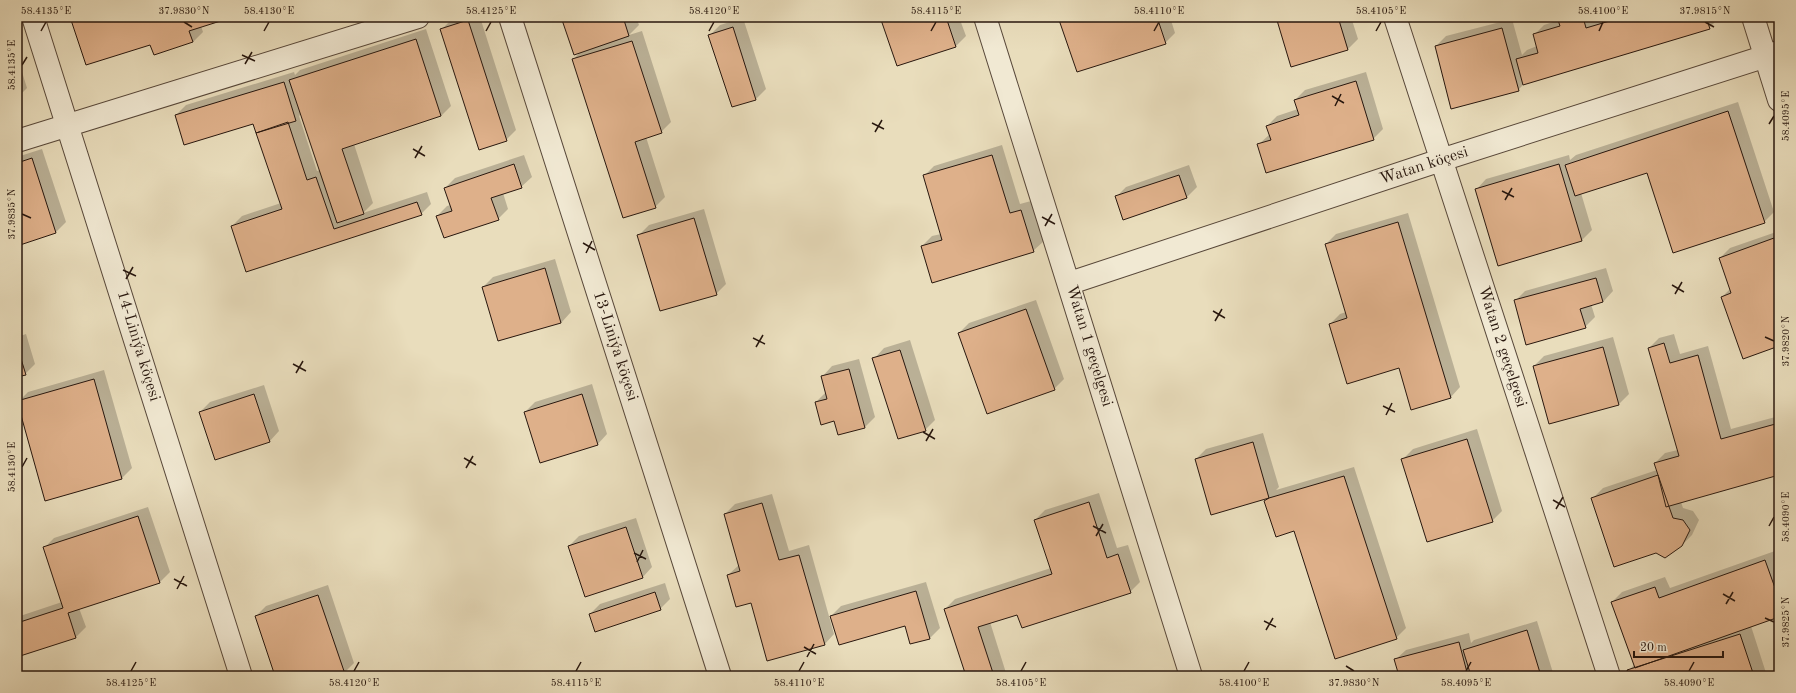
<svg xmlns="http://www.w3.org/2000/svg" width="1796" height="693" viewBox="0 0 1796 693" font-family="'Old Standard TT',serif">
<rect width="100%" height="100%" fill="#e9ddbc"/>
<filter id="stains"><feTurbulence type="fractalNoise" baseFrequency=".005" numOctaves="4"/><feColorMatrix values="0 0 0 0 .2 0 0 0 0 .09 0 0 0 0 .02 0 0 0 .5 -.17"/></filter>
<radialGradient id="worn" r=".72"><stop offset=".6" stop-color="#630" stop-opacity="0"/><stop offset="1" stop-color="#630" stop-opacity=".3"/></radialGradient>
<path fill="#0003" fill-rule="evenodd" d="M71,17H229L201,26L203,32L193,42L151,44Z
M458,17H480L516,130L506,140L442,29L452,19Z
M562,17H636L639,25L629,35L642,31L671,122L661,132L646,137L665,197L655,207L573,60L580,52Z
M882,17H959L966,36L956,46L898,65Z
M1060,17H1170L1175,33L1165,43Z
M1277,17H1351L1358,39L1348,49Z
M1558,17H1596V19L1602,17L1719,18L1709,28L1525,83L1518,90L1436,46L1446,36L1512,19L1522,55L1527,50L1537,46L1534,35L1544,25L1559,20Z
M743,18L766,89L756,99L710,35L720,25Z
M426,29L451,106L441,116L354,144L373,203L363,213L427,192L431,204L421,214L247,271L232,226L242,216L281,203L254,122L176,115L186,105L294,72L295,75L300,70ZM301,114L320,170L317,171L299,116Z
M17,56L27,88L17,98Z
M1366,72L1383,129L1373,139L1258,145L1270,134L1267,126L1277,116L1298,109L1295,100L1305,90Z
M1738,102L1774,212L1764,222L1648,171L1581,193L1592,230L1582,240L1499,265L1476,190L1486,179L1569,155L1570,160L1576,155Z
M1002,145L1020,204L1031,201L1044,241L1033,251L922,246L932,236L941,234L924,176L934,166Z
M42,149L66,222L56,232L17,245V157Z
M524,155L532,177L521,187L503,193L508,209L498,219L437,216L447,206L451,205L445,188L455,178Z
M1189,165L1197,187L1187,197H1116L1126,187Z
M704,209L726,284L716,294L639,235L649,225Z
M1408,213L1460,387L1450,398L1330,324L1340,314L1346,312L1326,244L1336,234Z
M1779,231V345L1722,297L1731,288L1720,258L1730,248Z
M555,259L571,312L561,323L483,287L493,277Z
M1606,268L1613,291L1603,302L1591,304L1595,317L1585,327L1515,301L1525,291Z
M1036,300L1064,379L1054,389L959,333L969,323Z
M26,334L35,364L25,374L17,376V337Z
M1674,334L1680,354L1708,346L1731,429L1779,416V474L1681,502L1683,508L1693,511L1699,520L1692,535L1682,545L1593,498L1603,488L1657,470L1655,463L1665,453L1678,450L1649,348L1659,338Z
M1613,337L1629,394L1619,404L1550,423L1534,366L1544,356Z
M910,340L935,420L925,430L874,359L884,348Z
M859,359L875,417L865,427L835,420L816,402L826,392L822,377L832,366Z
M104,370L132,468L122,478L18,402L28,392Z
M592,384L607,434L597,445L525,412L535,402Z
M264,385L279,431L269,442L200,412L210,402Z
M1477,429L1502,511L1492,521L1403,459L1413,449Z
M1263,433L1279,487L1276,490L1354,467L1406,628L1396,638L1294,530L1266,502L1270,497L1211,514L1196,459L1206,449Z
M1099,493L1117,548L1128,545L1140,582L1130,592L1018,613L990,622L1007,676H967L945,609L955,599L1051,568L1035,520L1045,510Z
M772,494L789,551L809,545L834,634L824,645L751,602L728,575L739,565L725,514L735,504Z
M148,507L170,572L160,582L79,608L86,627L76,637L17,656V617L62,602L44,548L54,538Z
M636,518L652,567L642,578L569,546L579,536Z
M1775,551L1779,561V616L1751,626L1767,676H1630L1629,670L1635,664L1612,602L1622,592L1665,577L1670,588Z
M926,582L940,628L930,638L905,625L831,616L841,606Z
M665,583L670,599L660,609L590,614L600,604Z
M328,585L354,663L344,673L334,676H276L256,616L266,606Z
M1537,621L1554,676H1400L1395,660L1406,650L1469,633L1471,643L1474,640Z
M1573,673L1574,676H1560Z"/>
<path fill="#deb08a" stroke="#28170e" d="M70,17H230V18L189,31L193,42L154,55L150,45L86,65Z
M561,17H623L629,36L574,55Z
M880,17H946L956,47L897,66Z
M1058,17H1130L1132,21L1145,17H1157L1166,44L1077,72Z
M1276,17H1338L1348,50L1291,67Z
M1557,17H1583L1586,28L1623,17H1706L1710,29L1523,85L1516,59L1538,53L1533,34L1560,26Z
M468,20L507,141L479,150L440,29Z
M733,27L756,100L732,107L708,35Z
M1502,28L1519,91L1451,109L1435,46Z
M416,39L441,116L342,149L364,214L337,223L289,80Z
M632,41L662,133L635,142L656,208L623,218L572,59Z
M1356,81L1374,140L1266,173L1257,144L1271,140L1266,126L1299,115L1294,100Z
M284,82L296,121L256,133L253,124L184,145L175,115Z
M1728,111L1765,223L1673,253L1647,173L1575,196L1565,165Z
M288,122L307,180L316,177L334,229L417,202L422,215L246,272L231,226L282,209L256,133Z
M992,155L1010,213L1021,210L1034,252L932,283L921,246L942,240L923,175Z
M32,158L56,233L17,246V163Z
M514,164L522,188L491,198L499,220L444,238L436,216L452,211L444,188Z
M1559,164L1582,241L1498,266L1475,189Z
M1179,175L1187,198L1123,220L1115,196Z
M694,218L717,295L660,311L637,235Z
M1398,222L1451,398L1411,410L1399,368L1347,384L1329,324L1347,318L1325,244Z
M1774,238L1779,253V346L1743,359L1721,297L1731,293L1719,258Z
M545,268L561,323L498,341L482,287Z
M1596,278L1603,302L1580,309L1586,328L1526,345L1514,300Z
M1026,309L1055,390L987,414L958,333Z
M1664,343L1670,363L1698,355L1721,439L1779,423V475L1666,507L1658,475L1654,463L1679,456L1648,348Z
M17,346L26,375L17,377Z
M1603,347L1619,405L1549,424L1533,366Z
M900,350L926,431L898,439L872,358Z
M849,369L865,428L838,435L834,421L821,425L815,402L827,399L821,376Z
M94,379L122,479L45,501L17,401Z
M254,394L270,442L215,460L199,412Z
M582,394L598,445L540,463L524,412Z
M1467,439L1493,522L1427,542L1401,459Z
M1253,442L1269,498L1211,515L1195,459Z
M1658,475L1673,518L1683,520L1690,530L1682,546L1665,558L1656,553L1614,567L1591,498Z
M1344,476L1397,639L1335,659L1294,531L1276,537L1264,501L1269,498Z
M1089,502L1107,558L1118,554L1131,593L1022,628L1017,615L978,627L994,676H966L944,609L1052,574L1034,520Z
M762,503L779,560L799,555L825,645L767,661L751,603L736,607L727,575L740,571L724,514Z
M138,516L160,583L68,613L76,638L17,657V623L63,608L43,547Z
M626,527L643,578L585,597L568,546Z
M1765,560L1779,599V617L1635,668L1611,602L1655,587L1659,598Z
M916,591L930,639L910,644L905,626L839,645L830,616Z
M655,592L661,610L595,632L589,614Z
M318,595L345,674L337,676H275L255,616Z
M1527,630L1541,676H1471L1463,650Z
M1740,634L1754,676H1629L1627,670Z
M1459,642L1468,676H1399L1394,659Z"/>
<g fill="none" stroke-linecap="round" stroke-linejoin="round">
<defs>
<path id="street" d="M33,17L241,676
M510,17L720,676
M985,17L1191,676
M1395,17L1609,676
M1753,17L1779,100
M17,141L418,17
M1070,283L1441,160L1779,52"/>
</defs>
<use href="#street" stroke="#58483a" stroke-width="24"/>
<use href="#street" stroke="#f1e9d3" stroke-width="22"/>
</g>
<path fill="none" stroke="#28170e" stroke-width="1.5" d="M184,22L192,27M1705,22L1714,27M41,31L46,22M264,31L269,22M486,31L491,22M709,31L714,22M931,31L936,22M1154,31L1159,22M1376,31L1381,22M1599,31L1603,22M242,55L255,61M245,64L252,52M22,65L27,57M1332,96L1344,103M1335,106L1341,94M872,123L884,129M1769,124L1774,116M875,132L882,120M413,149L425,156M415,158L422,146M1502,191L1514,197M1505,200L1512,188M22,214L31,218M1042,217L1055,224M1045,226L1052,214M583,243L595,250M586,253L592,241M123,270L136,276M126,279L133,267M1672,285L1684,292M1675,294L1682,282M1213,311L1225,318M1215,321L1222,309M1765,337L1774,341M753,338L765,344M756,347L763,335M293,364L306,371M296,373L303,361M1383,406L1395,412M1386,415L1392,403M923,432L935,439M926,441L933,429M464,458L476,465M22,467L27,458M466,468L473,456M1553,500L1565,507M1556,509L1563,497M1093,526L1106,533M1769,526L1774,517M1096,536L1103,524M634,553L646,559M637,562L643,550M174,579L187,586M177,589L184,576M1723,594L1735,601M1726,604L1733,592M1765,618L1774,622M1264,621L1276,627M1266,630L1273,618M804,647L816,654M807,657L814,644M1346,666L1354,671M131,671L136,662M354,671L359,662M576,671L581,662M799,671L804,662M1021,671L1026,662M1244,671L1249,662M1466,671L1471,662M1689,671L1694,662"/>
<g text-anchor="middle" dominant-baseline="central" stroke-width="3" stroke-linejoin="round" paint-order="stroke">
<g font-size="16" fill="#28170e" stroke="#f1e9d3">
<text transform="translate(1424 166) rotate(-18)">Watan köçesi</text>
<text transform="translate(138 346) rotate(73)">14-Liniýa köçesi</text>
<text transform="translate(615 346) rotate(72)">13-Liniýa köçesi</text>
<text transform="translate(1089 346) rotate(73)">Watan 1 geçelgesi</text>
<text transform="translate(1502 347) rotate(72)">Watan 2 geçelgesi</text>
</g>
</g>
<rect width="1796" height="693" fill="none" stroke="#e9ddbc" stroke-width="44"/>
<path d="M1634 651v6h89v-6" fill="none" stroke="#28170e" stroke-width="2"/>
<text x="1640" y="651" font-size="12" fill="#28170e" stroke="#f1e9d3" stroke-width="3" paint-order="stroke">20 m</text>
<rect x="22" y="22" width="1752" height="649" fill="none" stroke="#28170e" stroke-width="1.5"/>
<g font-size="10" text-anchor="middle" fill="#28170e">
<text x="46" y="14">58.4135°E</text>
<text x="184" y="14">37.9830°N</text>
<text x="269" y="14">58.4130°E</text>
<text x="491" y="14">58.4125°E</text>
<text x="714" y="14">58.4120°E</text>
<text x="936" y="14">58.4115°E</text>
<text x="1159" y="14">58.4110°E</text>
<text x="1381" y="14">58.4105°E</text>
<text x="1603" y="14">58.4100°E</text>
<text x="1705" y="14">37.9815°N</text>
<text transform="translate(11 65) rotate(-90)" y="4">58.4135°E</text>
<text transform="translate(1785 116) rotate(-90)" y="4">58.4095°E</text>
<text transform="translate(11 214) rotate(-90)" y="4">37.9835°N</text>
<text transform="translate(1785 341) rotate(-90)" y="4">37.9820°N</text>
<text transform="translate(11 467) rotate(-90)" y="4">58.4130°E</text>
<text transform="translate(1785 517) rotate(-90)" y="4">58.4090°E</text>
<text transform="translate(1785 622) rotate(-90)" y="4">37.9825°N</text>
<text x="131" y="686">58.4125°E</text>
<text x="354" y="686">58.4120°E</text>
<text x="576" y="686">58.4115°E</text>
<text x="799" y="686">58.4110°E</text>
<text x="1021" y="686">58.4105°E</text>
<text x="1244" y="686">58.4100°E</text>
<text x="1354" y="686">37.9830°N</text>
<text x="1466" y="686">58.4095°E</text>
<text x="1689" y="686">58.4090°E</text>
</g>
<rect width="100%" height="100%" filter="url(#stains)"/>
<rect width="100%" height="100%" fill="url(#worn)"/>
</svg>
